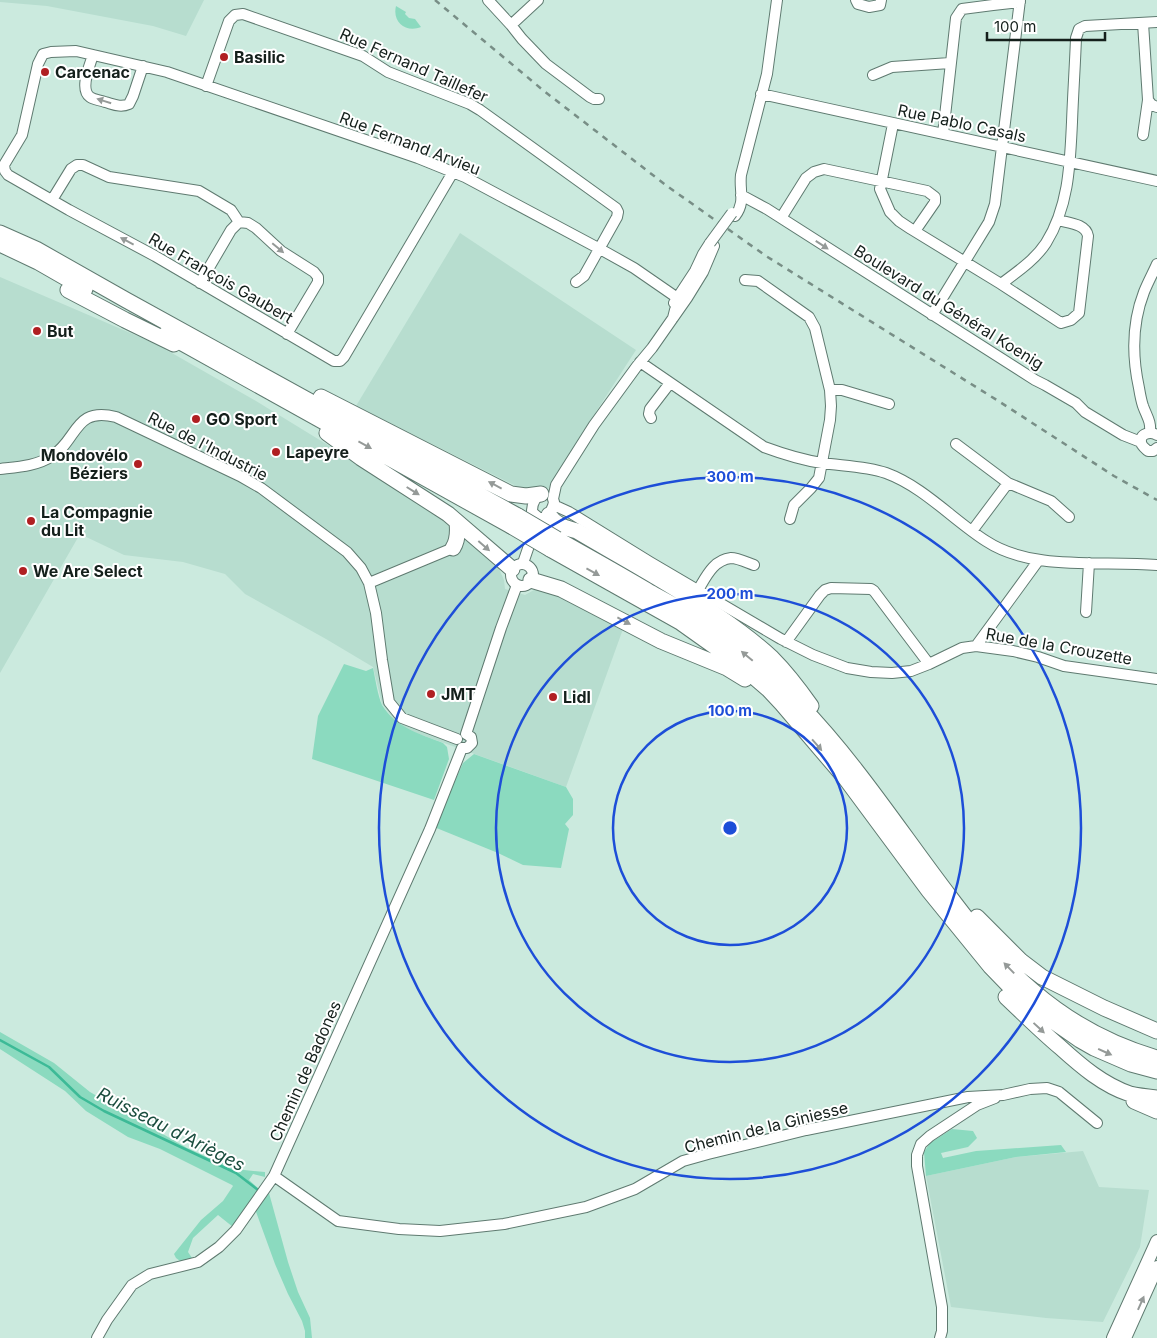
<svg xmlns="http://www.w3.org/2000/svg" width="1157" height="1338" viewBox="0 0 1157 1338" font-family="Inter,sans-serif">
<rect width="100%" height="100%" fill="#cbeade"/>
<path fill="#b7ddcf" d="M0,0H204L186,36L153,26L47,6L0,2Z
M460,233L636,350L579,438L542,499L356,406Z
M0,277L156,344L256,401L447,518L497,564L504,580L505,589L525,595L534,590L544,589L623,629L566,787L408,730L395,721L382,704L373,667L326,639L245,594L225,574L183,562L124,555L80,534L0,673Z
M1083,1151L1099,1187L1149,1190L1140,1247L1103,1322L1046,1318L951,1307L926,1176L1016,1157Z"/>
<path fill="#8bdabf" d="M396,6L406,12L405,14L409,18L415,19L421,27C406,33 392,22 396,6Z
M344,664L366,671L373,668C375,677 378,697 382,705C396,728 420,734 443,743L447,747L449,759L434,800L312,759L318,716Z
M474,754L566,787L573,799V815L565,824L569,829L561,868L523,865L498,853L434,827L463,763Z
M0,1032L54,1063L90,1092L187,1148L216,1161L244,1170L265,1172V1177L253,1174L249,1180L259,1189L233,1227L218,1215L193,1238L188,1252L192,1258L183,1263L176,1258L174,1254L201,1220L223,1201L233,1186L232,1185L160,1149L128,1137L86,1111L65,1091L0,1049Z
M952,1129L973,1131L977,1138L968,1147L941,1153L943,1158L976,1151L1061,1145L1066,1152L1016,1157L926,1176L924,1152L930,1143Z
M269,1193L288,1262L298,1292L310,1318L312,1338H305V1331L302,1321L288,1294L275,1264L255,1209Z"/>
<g fill="none" stroke-linecap="round" stroke-linejoin="round">
<path stroke="#3dba97" stroke-width="2.5" d="M0,1040L49,1067L80,1097L104,1111L236,1173L258,1190"/>
<defs>
<path id="minor" d="M488,0L511,25L522,39L546,64L590,97L594,99H599
M856,0L858,4L869,7L880,5L881,0
M1143,23L1148,100L1152,105L1157,107
M511,25L538,0
M93,55C90,65 79,89 90,97C94,100 100,100 105,102C113,104 120,108 129,104L133,96L143,66
M873,75L892,67L950,63
M206,86L229,21L235,15L243,14L363,56L388,72L470,104L480,110L616,208L618,212L617,217L584,276L576,282
M761,94L1157,181
M893,124L880,189L890,212L899,221L911,229L1001,284L1061,323L1071,320L1079,313L1088,236C1086,224 1069,223 1058,220
M943,134L956,18L962,9L993,5L1020,2
M1143,135L1148,100
M453,172L344,357L340,361H334L155,256L69,210L8,175L5,171L4,165L22,135L38,64L43,54L51,52L76,51L167,72L418,158L465,177L600,249L634,268L676,297L680,302L675,310L673,318
M741,195L767,209L1035,380L1045,385L1076,403L1085,412L1123,435L1141,442
M52,200L71,169L77,165H83L109,177L199,191L231,210L239,222
M735,216C746,202 739,190 741,175L767,74L777,0
M781,218L806,178L814,172L824,169L927,191L935,197V202L915,231
M239,222L248,223L256,228L281,251L314,272L318,277V282L287,334
M745,280L758,281L809,317L815,328L830,390L831,406L830,420L819,478L811,488L794,505L790,519
M200,283L231,230L239,222
M1001,284C1017,272 1035,260 1046,243C1069,206 1070,164 1072,122C1073,94 1075,66 1076,38L1079,29L1085,26L1157,22
M674,303L695,271L703,254L710,243
M932,315L989,222L995,204L1020,0
M640,362L764,447C783,454 802,460 822,463C843,466 866,466 886,473C924,487 953,520 986,541C1033,572 1103,560 1157,565
M830,390H842L889,404
M651,418L649,414L650,409L670,383
M1150,432C1151,421 1147,417 1143,406C1141,400 1140,394 1139,388C1132,356 1132,323 1144,292C1148,282 1153,273 1157,264
M1157,435C1149,430 1137,435 1142,445C1142,446 1147,450 1148,451H1153L1157,448
M956,444L1008,483L1051,501L1069,517
M0,469C17,467 37,466 52,456C78,440 74,406 116,417L240,476L261,488L347,552L361,568L369,583L376,613L382,660L389,702L402,718L457,739
M553,506L558,507L569,512L650,562L781,639L813,655L847,668L871,672L892,673L911,671L929,664L962,648L976,646L1013,651L1038,657L1064,666L1157,679
M539,518H545L549,515L553,506L554,502L553,499L556,485L594,425L637,366L652,348L687,298L703,272L714,246
M539,518L532,512C532,504 535,496 543,494
M972,531L1008,483
M523,563L533,534
M511 575a11 11 0 1 1 22 0a11 11 0 1 1-22 0Z
M369,583L453,548
M698,590C706,577 713,560 731,558C738,558 748,563 754,565
M1086,612L1089,563
M786,642L820,595L825,590L831,588L871,589L874,591L929,664
M976,646L1038,561
M466,734L501,628L517,585
M462,748H467L472,743L471,737L466,734
M274,1176L338,1221L399,1229L440,1231L504,1224L586,1207L635,1189L683,1161L708,1154L806,1130L968,1097L1003,1095L1030,1089L1047,1088L1059,1092L1097,1123
M97,1338L107,1320L132,1285L150,1274L198,1262L219,1247L236,1230L274,1176L430,829L462,748
M940,1338L942,1331V1307L917,1166V1155L921,1144L930,1136L977,1105L995,1098"/>
<path id="major" d="M1113,1338L1157,1241
M1125,1338L1157,1267"/>
<path id="highway" d="M0,233L36,249L126,300L518,516
M0,244L38,262L85,289
M68,290L125,320L174,344
M166,334L511,526
M321,397L511,494L526,496L541,494
M327,433L361,458L448,514L512,569
M549,515C556,525 565,528 577,531C624,559 673,585 718,616C737,629 756,643 772,658C787,673 799,689 811,706
M557,539C587,556 618,573 648,591C668,602 689,613 708,626C741,649 772,676 800,705C856,763 901,833 950,897C975,930 1001,964 1033,991C1069,1022 1112,1045 1157,1058
M453,548C458,540 458,531 457,522
M550,549L680,622L739,664L768,689L782,704L846,779L929,891L990,966L1020,997L1037,1010L1080,1040L1094,1048L1131,1064L1157,1071
M531,580L561,589L661,641L727,668L745,679
M977,917L1021,961L1042,977L1104,1008L1157,1031
M1006,997C1024,1014 1041,1031 1060,1047C1081,1066 1103,1085 1130,1094C1139,1096 1148,1097 1157,1098
M1134,1101L1157,1111"/>
</defs>
<use href="#minor" stroke="#5f7a70" stroke-width="12"/>
<use href="#major" stroke="#5f7a70" stroke-width="14"/>
<use href="#highway" stroke="#5f7a70" stroke-width="17"/>
<use href="#minor" stroke="#fff" stroke-width="10"/>
<use href="#major" stroke="#fff" stroke-width="12"/>
<use href="#highway" stroke="#fff" stroke-width="15"/>
<path stroke="#788e86" stroke-width="2.5" stroke-dasharray="6 6" stroke-linecap="butt" d="M435,0L544,91L667,186L766,256L1000,402L1114,476L1157,500"/>
<defs>
<path id="minor-bridge" d="M710,243L732,213"/>
<path id="highway-bridge" d="M518,516L557,539
M511,526L550,549"/>
</defs>
<use href="#minor-bridge" stroke="#5f7a70" stroke-width="12" stroke-linecap="butt"/>
<use href="#highway-bridge" stroke="#5f7a70" stroke-width="17" stroke-linecap="butt"/>
<use href="#minor-bridge" stroke="#fff" stroke-width="10"/>
<use href="#highway-bridge" stroke="#fff" stroke-width="15"/>
</g>
<defs><path id="oneway-solid" d="M-6-.8H1V-3.2L6.5 0L1 3.2V.8H-6Z" transform="scale(1.25)"/></defs>
<g fill="#959a98">
<use href="#oneway-solid" transform="translate(104 101) rotate(-163)"/>
<use href="#oneway-solid" transform="translate(127 241) rotate(-152)"/>
<use href="#oneway-solid" transform="translate(822 245) rotate(33)"/>
<use href="#oneway-solid" transform="translate(278 248) rotate(40)"/>
<use href="#oneway-solid" transform="translate(365 445) rotate(29)"/>
<use href="#oneway-solid" transform="translate(495 485) rotate(-152)"/>
<use href="#oneway-solid" transform="translate(413 491) rotate(32)"/>
<use href="#oneway-solid" transform="translate(484 546) rotate(41)"/>
<use href="#oneway-solid" transform="translate(593 572) rotate(29)"/>
<use href="#oneway-solid" transform="translate(624 621) rotate(28)"/>
<use href="#oneway-solid" transform="translate(747 656) rotate(-140)"/>
<use href="#oneway-solid" transform="translate(817 745) rotate(49)"/>
<use href="#oneway-solid" transform="translate(1009 968) rotate(-134)"/>
<use href="#oneway-solid" transform="translate(1039 1028) rotate(43)"/>
<use href="#oneway-solid" transform="translate(1105 1052) rotate(24)"/>
<use href="#oneway-solid" transform="translate(1141 1303) rotate(-66)"/>
</g>
<g fill="none" stroke="#1d4ed8" stroke-width="2.5">
<circle cx="730" cy="828" r="117"/>
<circle cx="730" cy="828" r="234"/>
<circle cx="730" cy="828" r="351"/>
</g>
<g fill="#b01f22" stroke="#fff" stroke-width="2">
<circle cx="224" cy="57" r="5"/>
<circle cx="45" cy="72" r="5"/>
<circle cx="37" cy="331" r="5"/>
<circle cx="196" cy="419" r="5"/>
<circle cx="276" cy="452" r="5"/>
<circle cx="138" cy="464" r="5"/>
<circle cx="31" cy="521" r="5"/>
<circle cx="23" cy="571" r="5"/>
<circle cx="431" cy="694" r="5"/>
<circle cx="553" cy="697" r="5"/>
</g>
<g text-anchor="middle" dominant-baseline="central" stroke-width="4" stroke-linejoin="round" paint-order="stroke">
<g font-size="16" font-weight="bold" fill="#141f1b" stroke="#fff" text-anchor="start">
<text x="234" y="57">Basilic</text>
<text x="55" y="72">Carcenac</text>
<text x="47" y="331">But</text>
<text x="206" y="419">GO Sport</text>
<text x="286" y="452">Lapeyre</text>
<text x="128" y="455" text-anchor="end">Mondovélo<tspan x="128" dy="18">Béziers</tspan></text>
<text x="41" y="512">La Compagnie<tspan x="41" dy="18">du Lit</tspan></text>
<text x="33" y="571">We Are Select</text>
<text x="441" y="694">JMT</text>
<text x="563" y="697">Lidl</text>
</g>
<g font-size="16" fill="#141f1b" stroke="#fff">
<text transform="translate(414 65) rotate(24)">Rue Fernand Taillefer</text>
<text transform="translate(962 123) rotate(12)">Rue Pablo Casals</text>
<text transform="translate(410 143) rotate(21)">Rue Fernand Arvieu</text>
<text transform="translate(221 278) rotate(30)">Rue François Gaubert</text>
<text transform="translate(949 307) rotate(32)">Boulevard du Général Koenig</text>
<text transform="translate(208 446) rotate(27)">Rue de l'Industrie</text>
<text transform="translate(1059 646) rotate(10)">Rue de la Crouzette</text>
<text transform="translate(305 1071) rotate(-66)">Chemin de Badones</text>
<text transform="translate(766 1127) rotate(-14)">Chemin de la Giniesse</text>
</g>
<g font-size="18" font-style="italic" fill="#1a4d3e" stroke="#fff">
<text transform="translate(171 1129) rotate(27)">Ruisseau d'Arièges</text>
</g>
</g>
<circle cx="730" cy="828" r="8" fill="#1d4ed8" stroke="#fff" stroke-width="2.5"/>
<g font-size="15" text-anchor="middle" font-weight="bold" fill="#1d4ed8" stroke="#fff" stroke-width="4" stroke-linejoin="round" paint-order="stroke">
<text x="730" y="482">300 m</text>
<text x="730" y="599">200 m</text>
<text x="730" y="716">100 m</text>
</g>
<path d="M987 32v8h118v-8" fill="none" stroke="#141f1b" stroke-width="2.5"/>
<text x="994" y="32" font-size="15" fill="#141f1b" stroke="#ffffff" stroke-width="4" paint-order="stroke">100 m</text>
</svg>
